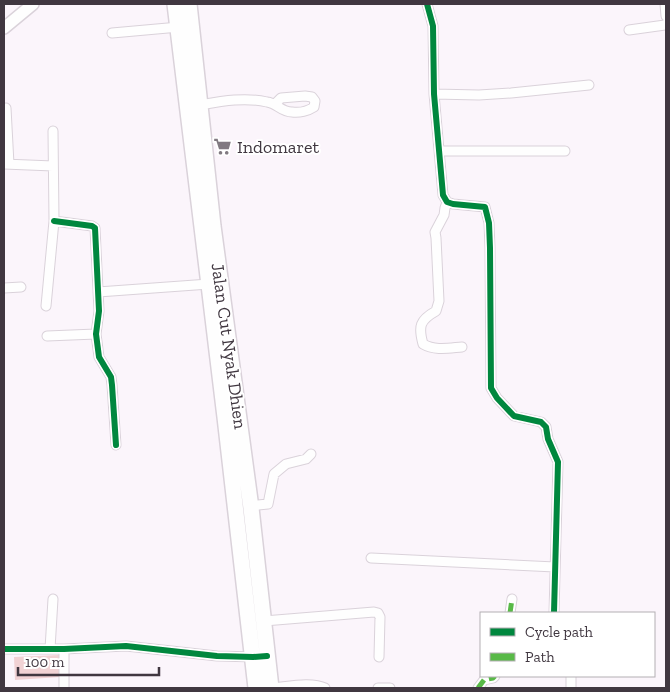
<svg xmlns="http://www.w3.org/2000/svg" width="670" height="692" viewBox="0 0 670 692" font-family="'Zilla Slab',serif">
<rect width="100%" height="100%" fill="#fbf5fb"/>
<path fill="#f1d2d4" d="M59,655L60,677L15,680L14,657Z"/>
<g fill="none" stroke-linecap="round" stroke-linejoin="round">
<defs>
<path id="street" d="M427,4L433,26L434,94L443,195L447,202L453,204L485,207L489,223L490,248L491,388L497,398L514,416L541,422L546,427L548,439L558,462L554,613
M665,4L666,16
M629,30L665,25L666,24
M112,33L179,27
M434,94L479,95L511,93L589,85
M200,105C223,101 245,97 267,102C277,103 281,112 292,112C299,113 308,111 314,107L315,101L312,97L305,96L281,98L275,104
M6,108L9,164
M439,151H565
M4,164L53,166
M447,202L445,208L444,215L435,232L436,238L439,301L436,311C420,320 418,326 423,344C435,351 449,348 462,347
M54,221L92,226L95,228L99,311L96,334L99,357L111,377L112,385L116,445
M4,288L21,287
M98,292L209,284
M46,306L54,221L53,131
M47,336L96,334
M251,508L258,505L268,504L274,474L286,464L306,459L311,454
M371,558L555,567
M510,613L512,599
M264,621L374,612L378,613L380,617L379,657
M4,649H64L126,646L217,656L257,657
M50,649L53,599
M64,649V688
M271,688C286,687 311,681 325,688
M378,688H390
M478,688L484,680L493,678L495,676
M571,688V676"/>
<path id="secondary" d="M4,28L33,4"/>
<path id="highway" d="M175,4L225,417L256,688
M189,4L213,226L251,508L271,688"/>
</defs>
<use href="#street" stroke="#dad2da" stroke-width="11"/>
<use href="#secondary" stroke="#dad2da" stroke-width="14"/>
<use href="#highway" stroke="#dad2da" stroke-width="18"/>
<use href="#street" stroke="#fefefe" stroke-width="9"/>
<use href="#secondary" stroke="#fefefe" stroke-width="11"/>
<use href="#highway" stroke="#fefefe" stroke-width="15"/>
<path stroke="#58b947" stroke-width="5" stroke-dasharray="10 5" stroke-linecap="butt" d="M510,613L512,599
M478,688L484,680L493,678L495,676"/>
<defs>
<path id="cycleway" d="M427,4L433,26L434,94L443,195L447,202L453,204L485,207L489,223L490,248L491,388L497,398L514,416L541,422L546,427L548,439L558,462L554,613
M54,221L92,226L95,228L99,311L96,334L99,357L111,377L112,385L116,445
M4,649H64L126,646L217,656L253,657L267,656"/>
</defs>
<use href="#cycleway" stroke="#fff" stroke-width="9"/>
<use href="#cycleway" stroke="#00873e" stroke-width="6"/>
</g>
<defs>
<symbol id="supermarket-bare" viewBox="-9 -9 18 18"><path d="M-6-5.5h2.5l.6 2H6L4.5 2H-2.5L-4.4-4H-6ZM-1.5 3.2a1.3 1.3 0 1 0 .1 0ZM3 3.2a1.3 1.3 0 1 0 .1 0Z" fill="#817a81" stroke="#fff" stroke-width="2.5" paint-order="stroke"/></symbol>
</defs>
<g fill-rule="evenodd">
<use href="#supermarket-bare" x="210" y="134" width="25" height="25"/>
</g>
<g text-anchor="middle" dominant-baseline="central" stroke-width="4" stroke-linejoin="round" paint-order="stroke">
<g font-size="18" fill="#403740" stroke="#fff" text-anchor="start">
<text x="237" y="147">Indomaret</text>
</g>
<g font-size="18" fill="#403740" stroke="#fff">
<text transform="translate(229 346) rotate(82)">Jalan Cut Nyak Dhien</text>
</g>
</g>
<rect width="670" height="692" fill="none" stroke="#403740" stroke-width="10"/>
<rect x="480" y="612" width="175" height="65" fill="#ffffff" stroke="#b3afb3"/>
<rect x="490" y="628" width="25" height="8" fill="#00873e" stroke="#b3afb3"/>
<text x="525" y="637" font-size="15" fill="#403740">Cycle path</text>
<rect x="490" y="653" width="25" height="8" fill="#58b947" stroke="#b3afb3"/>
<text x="525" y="662" font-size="15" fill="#403740">Path</text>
<path d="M18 667v8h141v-8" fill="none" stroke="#403740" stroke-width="2.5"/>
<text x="25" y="667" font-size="15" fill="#403740" stroke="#ffffff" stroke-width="4" paint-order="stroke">100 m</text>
</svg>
